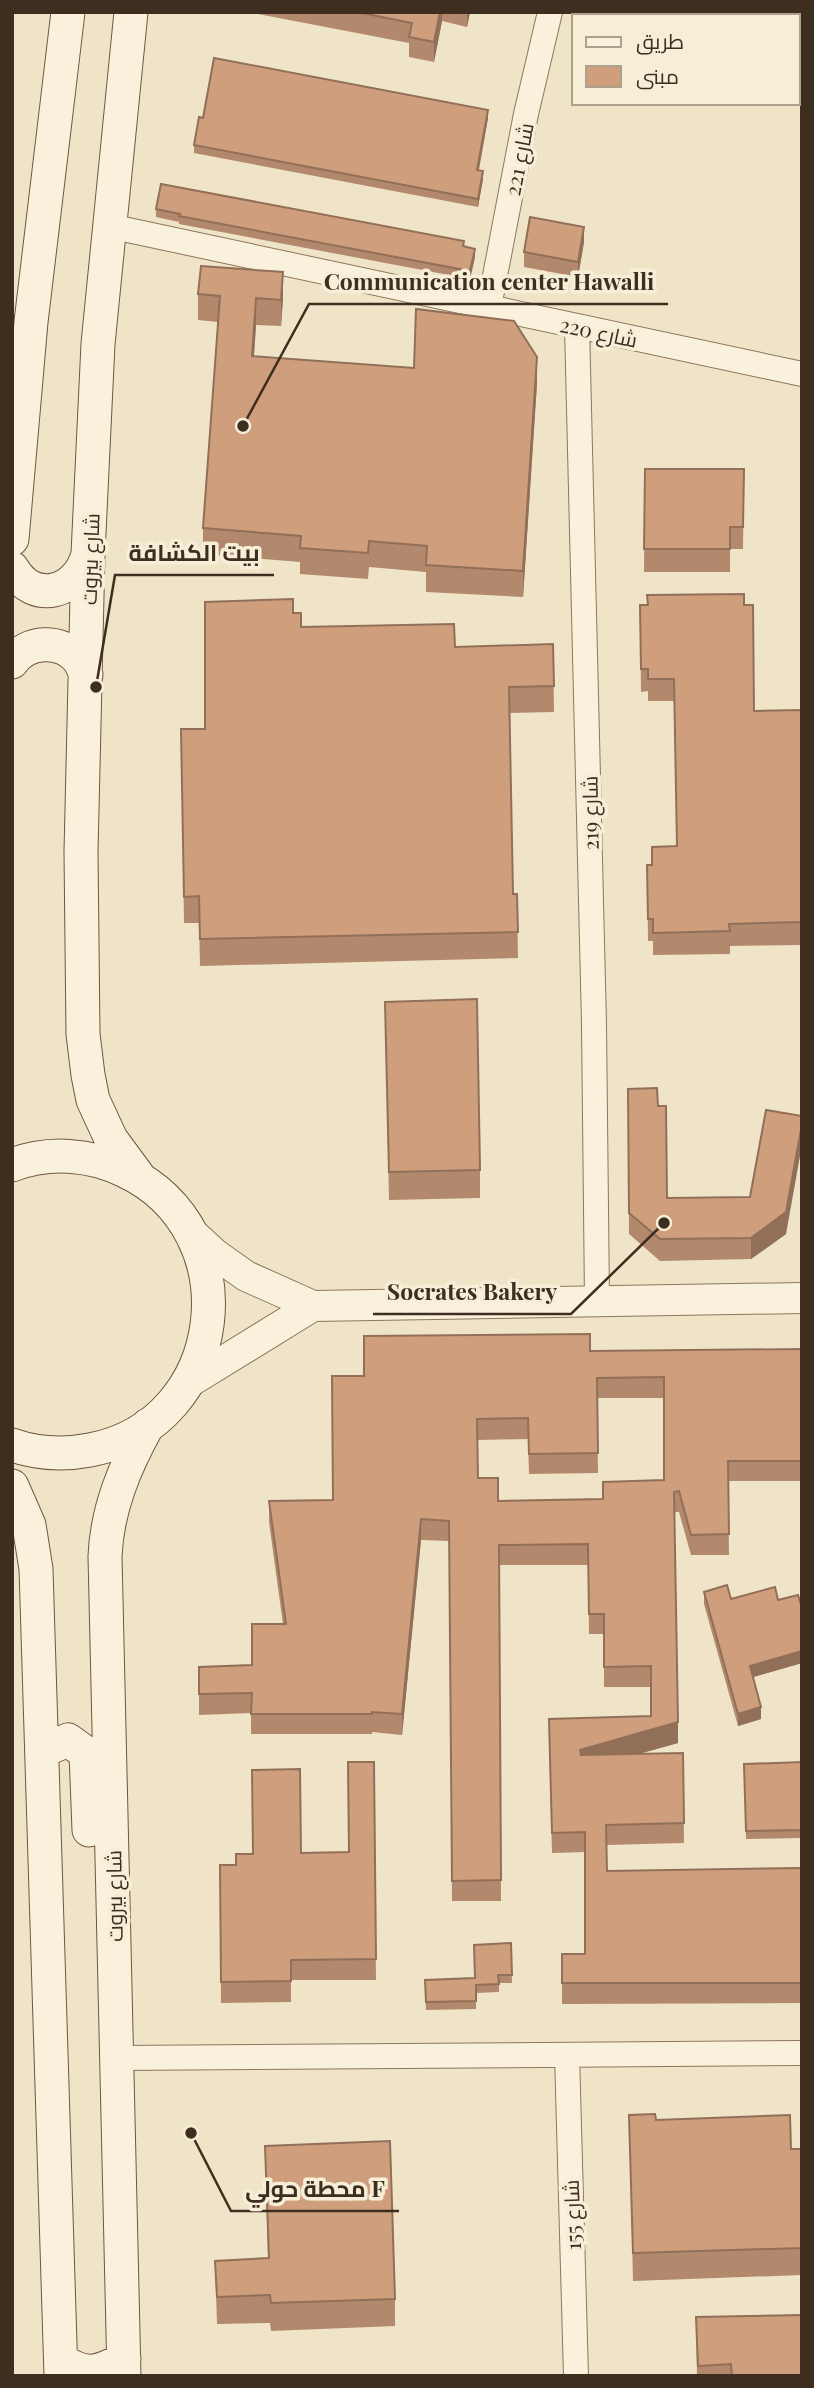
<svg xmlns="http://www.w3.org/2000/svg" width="814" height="2388" viewBox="0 0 814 2388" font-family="'Playfair Display',Cairo,serif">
<rect width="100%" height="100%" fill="#f0e4c8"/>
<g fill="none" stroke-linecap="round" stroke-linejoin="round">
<defs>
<path id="minor" d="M109,226L802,374
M489,307L526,114L550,12
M577,326L594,1024L597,1300
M567,2055L576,2376
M117,2058L802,2053"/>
<path id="tertiary" d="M191,1232L215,1254L246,1276L313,1306L802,1298
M188,1383L313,1306"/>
<path id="secondary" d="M131,12L98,344L88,554L81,852L83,1034L88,1075L93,1100L111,1139L139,1177
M12,539L31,322L68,12
M12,568C34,606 78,593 88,554
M12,662C27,640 61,639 78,659C81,663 84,670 86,675
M12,1165C49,1151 90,1154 125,1171C252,1231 229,1424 90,1450C64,1455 38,1454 12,1445
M12,1486L29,1525L36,1569L61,2376
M42,1751L68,1740L86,1753L89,1830
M61,2360C86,2377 98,2373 124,2359
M124,2376L105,1556C107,1509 125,1466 148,1425"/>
</defs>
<use href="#minor" stroke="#8d765c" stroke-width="26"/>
<use href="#tertiary" stroke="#8d765c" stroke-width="32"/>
<use href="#secondary" stroke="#6f573f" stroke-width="35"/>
<use href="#minor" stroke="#faf1dc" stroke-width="24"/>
<use href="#tertiary" stroke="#faf1dc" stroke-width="30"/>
<use href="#secondary" stroke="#faf1dc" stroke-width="33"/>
</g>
<path fill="#b2896c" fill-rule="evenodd" d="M248,12H470L467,27L442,21L434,62L409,57V43Z
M203,118H488L479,170L483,179L478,207L194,153V145Z
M156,209L464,246L475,257L470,279L179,224V222L156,217Z
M584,242L578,277L524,267V252Z
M198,294L283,298L281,326L256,325L254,356L537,383L523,597L426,592V572L369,567L368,579L300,574V562L203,554V528L218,322L198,320Z
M645,469H744L743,549H730V572H644Z
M640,605H744L754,711L802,710V945L730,946V954L653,955V941H648L647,865H652L677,846L674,701H648V691L641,692Z
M293,613L301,627L455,647L553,644L554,712L510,713L513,894H517L518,958L200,966L199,923H184L181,729H205Z
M385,1002L480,1170V1198L389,1200Z
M628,1089L658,1106L667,1198L786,1234L751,1259L660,1261L629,1234Z
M802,1349V1481H728L729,1555H691L679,1512H674L678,1743L639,1754L683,1753L684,1843L607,1845V1871L802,1868V2003L562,2004V1954H585V1852L552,1853L549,1740L651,1716V1687H604V1634H589L588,1565H499L501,1901H452L449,1541L421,1540L402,1735L372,1732V1734H251V1713L199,1715V1667L252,1665L283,1624L269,1522V1501L333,1500L364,1376L590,1351ZM597,1398H664V1480L603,1499L498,1501L478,1478V1440L528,1439L529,1474L598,1473Z
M704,1592L731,1599L778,1600L802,1608V1663L753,1677L761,1719L738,1726L704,1604Z
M374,1762L376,1980H291V2002L221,2003L220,1865H236L301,1853L348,1852Z
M802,1762V1838L746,1839L744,1764Z
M511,1943L512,1983H499V1992L476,1993V2009L426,2010L425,1980L475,1978Z
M629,2115L656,2120L791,2149H802V2275L633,2281Z
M265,2146L395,2299V2326L271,2331L270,2323L217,2324L215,2261L268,2258Z
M696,2317L802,2376H697Z"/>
<path fill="#916f58" d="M440,12H442V21L434,62V42Z
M467,12H470L467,27Z
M488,110V118L477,178V170Z
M483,171V179L478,207V199Z
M584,227V242L578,277V262Z
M475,249V257L470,279V271Z
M283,272V298L281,326V300Z
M256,298V325L252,382V356Z
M537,357V383L523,597V571Z
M802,1124V1145L786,1234L751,1259V1238Z
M421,1519V1540L402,1735V1714Z
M802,1651V1663L750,1678V1666Z
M761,1707V1719L738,1726V1714Z
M678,1722V1743L580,1770V1750Z"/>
<path fill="#cf9f7d" stroke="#916f58" stroke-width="2" fill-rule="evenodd" d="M357,12H440L434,42L409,37L412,23Z
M214,58L488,110L477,170L483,171L478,199L194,145L199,117L203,118Z
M161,184L464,241L463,246L475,249L470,271L179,216L180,214L156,209Z
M530,217L584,227L578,262L524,252Z
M201,266L283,272L281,300L256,298L252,356L414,368L416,309L514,321L537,357L523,571L426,565L427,546L369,541L368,553L300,548L301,536L203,528L220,296L198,294Z
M645,469H744L743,527H730V549H644Z
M744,594V605H753L754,711L802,710V922L729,924L730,931L653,933V919H648L647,865H652V847L677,846L674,679H648V669H641L640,605H648L647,595Z
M293,599V613H301V627L454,624L455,647L553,644L554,686L509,687L513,894H517L518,932L200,939L199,896L184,897L181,729H205V602Z
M477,999L480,1170L389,1172L385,1002Z
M657,1088L658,1106H666L667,1198L750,1197L766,1110L802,1116V1124L786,1212L751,1238L660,1239L629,1213L628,1089Z
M590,1334V1351L802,1349V1461H728L729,1534L691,1535L679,1491L674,1492L678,1722L580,1750L581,1755L683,1753L684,1823L606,1825L607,1871L802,1868V1983H562V1954H585V1832L552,1833L549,1719L651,1716V1666L604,1667V1614H589L588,1544L499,1545L501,1880L452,1881L449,1521L421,1519L402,1714L372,1712V1714H251L252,1693L199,1694V1667L252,1665V1624H286L269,1501L333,1500L332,1376H364V1336ZM664,1377V1480L603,1482V1499L498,1501V1478H478L477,1419L528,1418L529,1454L598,1453L597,1378Z
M727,1585L731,1599L775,1587L778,1600L798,1595L802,1608V1651L750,1666L761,1707L738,1714L704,1592Z
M348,1762H374L376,1959L291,1960V1981L221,1982L220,1865H236V1854H253L252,1770L300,1769L301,1853L349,1852Z
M802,1762V1830L746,1831L744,1764Z
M511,1943L512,1975H498L499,1984L476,1985V2001L426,2002L425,1980L475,1978L474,1945Z
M655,2114L656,2120L790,2115L791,2149H802V2248L633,2253L629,2115Z
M390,2141L395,2299L271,2303L270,2295L217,2297L215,2261L269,2258L265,2146Z
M802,2315V2376H732L731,2364L698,2366L696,2317Z"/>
<g text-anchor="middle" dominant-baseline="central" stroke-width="7" stroke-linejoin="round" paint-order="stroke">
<g font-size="21" fill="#3d2e20" stroke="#f7eed8">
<text transform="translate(518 159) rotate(-79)">شارع 221</text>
<text transform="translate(599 331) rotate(12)">شارع 220</text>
<text transform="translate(89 559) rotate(-88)">شارع بيروت</text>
<text transform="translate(589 813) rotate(-91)">شارع 219</text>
<text transform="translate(113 1896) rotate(-91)">شارع بيروت</text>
<text transform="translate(571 2215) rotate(-92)">شارع 155</text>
</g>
</g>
<path fill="none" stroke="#3d2e20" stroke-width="2.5" d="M243 426L309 304H668M96 687L115 575H274M664 1223L571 1314H373M191 2133L231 2211H399"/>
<g fill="#3d2e20" stroke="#f7eed8" stroke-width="2.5">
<circle cx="243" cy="426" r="7"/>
<circle cx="96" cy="687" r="7"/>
<circle cx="664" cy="1223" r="7"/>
<circle cx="191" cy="2133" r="7"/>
</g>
<g font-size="23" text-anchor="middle" font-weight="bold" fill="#3d2e20" stroke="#f7eed8" stroke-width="7" stroke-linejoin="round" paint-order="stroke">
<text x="489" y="290">Communication center Hawalli</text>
<text x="194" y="561">بيت الكشافة</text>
<text x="472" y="1300">Socrates Bakery</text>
<text x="315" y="2197">محطة حولي F</text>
</g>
<rect width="814" height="2388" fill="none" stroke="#3d2e20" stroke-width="28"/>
<rect x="572" y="14" width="228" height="91" fill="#f7eed8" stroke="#ada18e" stroke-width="2"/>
<rect x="586" y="37" width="35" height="10" fill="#faf1dc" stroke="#ada18e" stroke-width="2"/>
<text x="636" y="49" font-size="21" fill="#3d2e20">طريق</text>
<rect x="586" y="66" width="35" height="21" fill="#cf9f7d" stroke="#ada18e" stroke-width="2"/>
<text x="636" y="84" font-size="21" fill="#3d2e20">مبنى</text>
</svg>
